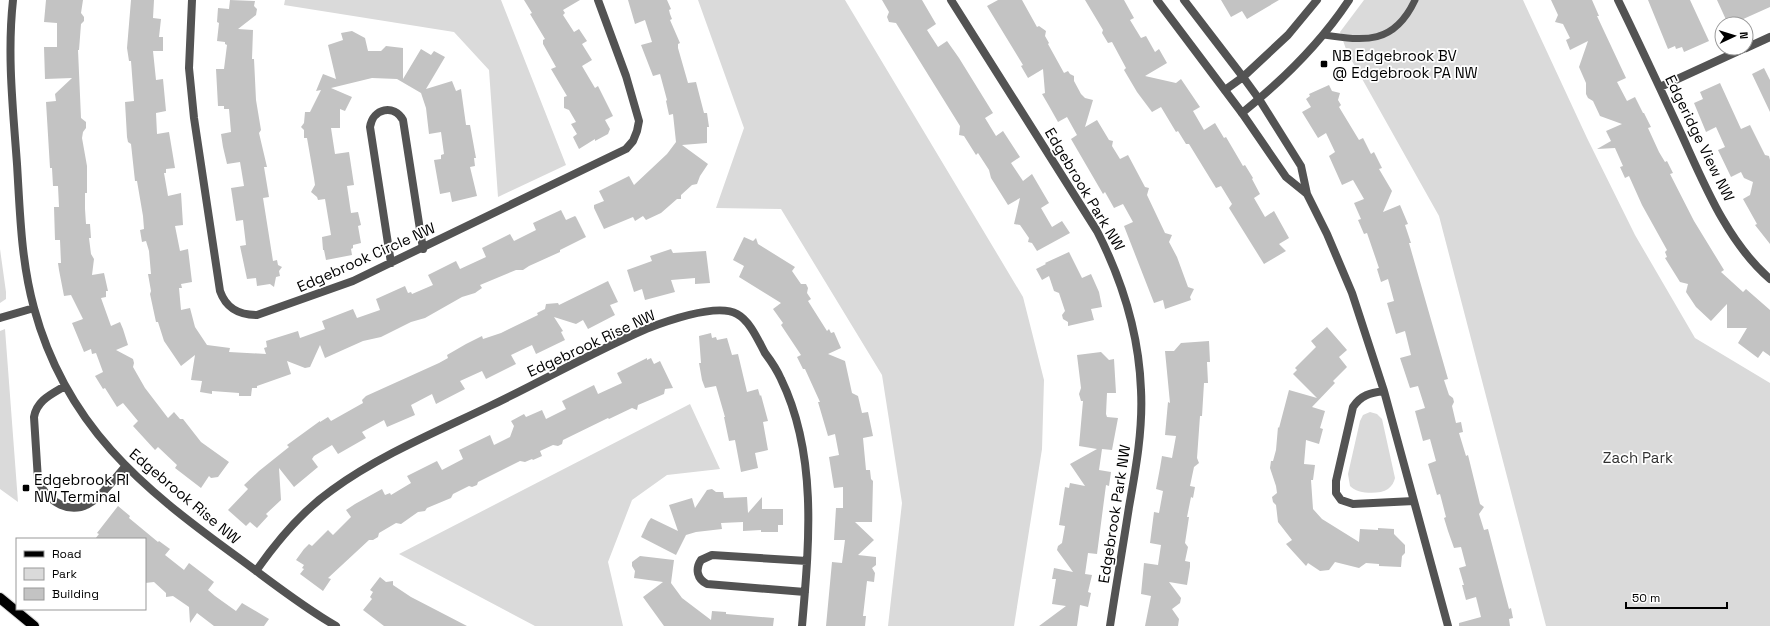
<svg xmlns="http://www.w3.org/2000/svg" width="1770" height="626" viewBox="0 0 1770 626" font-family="'Space Grotesk',sans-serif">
<rect width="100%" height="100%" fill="#fff"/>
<path fill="#dadada" d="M285,0H501L566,165L498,197L489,70L454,32L284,5Z
M698,0H845L1023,297L1044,380L1042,449L1014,626H888L902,503L882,375L781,209L716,208L744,128Z
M1364,0H1523L1587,138L1635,235L1695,338L1770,383V626H1546L1439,216L1347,52L1340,32Z
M0,249L6,292V299L0,303Z
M5,329L18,502L0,489V331Z
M690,404L720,469L667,475L632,500L608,562L623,626H535L399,554Z
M1370,412L1377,414L1382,419L1395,478C1394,482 1392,486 1388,489C1379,495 1357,494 1350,486L1348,474L1360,421L1363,415Z"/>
<path fill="#c3c3c3" d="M46,0H83L81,13L84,17V21L81,24L79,50H78L81,118L86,122V128L83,132L82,138L87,166V193H85V209L86,224H90L91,238H89L91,254L94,259L92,275L104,273L108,291H106V297L101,298L111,326L120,322L123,329L128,345L116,350L133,359L134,363L133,367L145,388L168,418L174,412L180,419H183L201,442L229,462L218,477L211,478L209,476L201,488L175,468L177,465L158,447L155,450L133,426L138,421L123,403L117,407L105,388L103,389L95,376L103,372L96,353L92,354L91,349L84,352L72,323L83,319L71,295L64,296L59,270L58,263H61L60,240H55L54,207H59L58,186H53L52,168H50L46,102L56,101L55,94L72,78L45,79L44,47H57V23L44,22Z
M131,0H154L153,18L161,19L159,37H163V51H153L156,80L163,79L166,111L156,113L157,134L169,132L175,168L166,169V173H164L168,196L181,193L183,225L175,226L180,251L188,249L192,282L181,284L182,288H179L181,310L190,308L195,327L207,345L230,348L229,352L266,354L264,348L267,347L266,341L298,331L300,338L325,329L322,321L353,309L357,318L380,310L376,299L405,286L408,293L411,292L412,294L433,285L428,275L456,261L460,269L486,257L482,248L510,234L514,241L536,230L533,223L561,210L566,220L575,216L576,217L586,237L560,250V252L529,266L523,270H516L480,285L482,288L475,293L462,297L425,318L411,322L381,337L363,341L325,358L320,345L310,367L305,368L287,361L291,374L257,386V388H252L251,396H239V393L212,391V394L200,392L202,381L191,380L195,355L181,366L164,341L158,322H156L150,294L151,291L148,274H151L149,251L146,241L142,242L140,230L144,229L143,216L137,181H135L131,144L128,142L127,137L125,102L134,101L131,61H129L127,48Z
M230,0L255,1L254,6L257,9L256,15L238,29L253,30L252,59H254L256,100L261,130L259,133L267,167H264L269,197L263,198L273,261L277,260L278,265L282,267L279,271L280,276L276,277L274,287L270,284L257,286L256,278L247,279L240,246L246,245L243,220L236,221L231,188L244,186L240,162L227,164L223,147L221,134L231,132L229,109H224V106H218L216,69H224L227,45L225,44V42L217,41L219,23L217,22L218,8L229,9Z
M524,0H580L563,10L565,13L563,15L574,32L579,29L587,41L582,44L592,60L582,66L595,88L598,86L613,116L605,120L610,129L608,134L595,141V139L579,149L573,137L577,134L571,124L576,122L569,110L564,108V97L567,96L551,69L556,67L543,44V40L545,39L530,14L532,13Z
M628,0H667L671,9L669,10L670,14L672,19L670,20L680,43L678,44V48L688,83L696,82L704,113H707L709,127H707V143L682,145L708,164L700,176L697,184L692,185L681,195V199H677L661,213L646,220L643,216L635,221L633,217L604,229L594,208V205L604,201L599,191L629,176L634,185L667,154L676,142L673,114L669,115L666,101L667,100L660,74L653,76L641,45L652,42L645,20L635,24Z
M882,0H922L936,24L927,30L938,47L947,41L959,58L993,113L985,118L996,136L1003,131L1020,157L1011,163L1023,181L1032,174L1049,203L1041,208L1052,227L1062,221L1070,233L1037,251L1032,243L1028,242L1029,238L1020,225L1014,224L1020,198L1008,205L991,178L989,170L978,153L976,155L964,136L959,135L960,126L896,23L889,22L887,17L889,12Z
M998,0H1022L1037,27L1039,26L1046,31L1045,36L1049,43L1048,44L1064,73L1068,71L1070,74L1074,76V81L1081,94L1085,98L1093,100L1085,127L1097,120L1109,140L1113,141L1112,146L1120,159L1128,155L1145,187L1149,188L1147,195L1165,233L1172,235L1169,242L1177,257L1188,287L1194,289L1190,297L1191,300L1165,309L1163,300L1154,303L1124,226L1133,222L1123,204L1114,208L1105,192L1103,194L1071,139L1077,135L1067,117L1058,122L1049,106L1042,94L1045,93L1043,69L1028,78L1021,66L1023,65L987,6Z
M1085,0H1124L1134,18L1130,20L1141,38L1146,36L1155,52L1159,49L1167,63L1145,76L1176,83L1181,79L1200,107L1193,111L1204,130L1215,123L1224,138L1226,137L1243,166L1245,165L1253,178L1252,179L1260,194L1254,198L1265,217L1274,211L1289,238L1279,244L1286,251L1264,264L1229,208L1232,204L1221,186L1216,188L1189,144H1186L1178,131L1176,132L1161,107L1152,112L1137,92L1124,70L1126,68L1112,42L1108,43L1102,33L1103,30Z
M1221,0H1279L1247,19L1242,11L1231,17Z
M1551,0H1592L1599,16H1597L1626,78L1617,82L1627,101L1635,97L1643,113H1644L1651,127L1648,128L1659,152L1665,162L1667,161L1673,173L1670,174L1694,221L1724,270L1721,272L1743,292L1746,289L1770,310V356L1763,351L1758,358L1738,343L1747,328H1727V304L1711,321L1696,307L1686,292L1688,284L1680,282L1665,258L1667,257L1665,252L1667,250L1642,205L1629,176L1625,178L1620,167L1623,166L1615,148L1597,149L1611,141L1606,131L1622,124L1600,116L1593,101L1588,98L1586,94V83L1579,67L1588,41L1570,50L1566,40L1570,38L1563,24L1555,22L1558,15Z
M1648,0H1690L1709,41L1684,52L1682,47L1676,49L1675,46L1668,49Z
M1717,0H1770V7L1741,20L1743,24H1728Z
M352,31L365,38L368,51H381L386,46L403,48V79L421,49L431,55L434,51L445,57L426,89L452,81L456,91L461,89L466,125H470L476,158H474L475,166L470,167L477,196L452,202L450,192L440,194L434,160L441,159V155L444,154L441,132L429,134L426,108L421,93L397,79L372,78L331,88L352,97L345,111L340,109V128H331L335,154L349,152L354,185L347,186L351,213L358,212L361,225L358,226L361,243L353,245V248L351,249L352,255L326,260L324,250H323L322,237L331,235L325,199L318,200L317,197L311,192L315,185L314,178L307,138H304V130L301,127L304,123L305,112H310L321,90L316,91L323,74L336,79L328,45L343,40L341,33Z
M1764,68L1770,80V112L1752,74Z
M1720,83L1741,129L1750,125L1765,155L1769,156L1770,160V244L1755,225L1757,224L1743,199L1750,195L1753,182L1744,178L1741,172L1731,177L1718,150L1725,147L1716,127L1706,132L1694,103L1703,99L1700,92Z
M1329,85L1332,91L1340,93L1338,100L1341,105L1339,107L1359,140L1363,138L1371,154L1374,152L1382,168L1379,169L1392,191L1383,212L1400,205L1408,224L1405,225L1411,243H1409L1448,379L1444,380L1449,395L1453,398L1454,402L1452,406L1456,423L1461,422L1463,432L1459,433L1466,456L1468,455L1480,504L1484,507L1479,514L1484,530L1488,529L1509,609L1511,608L1513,618L1509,619L1510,626H1459V623L1481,617L1476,597L1466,600L1462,585H1464L1459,568L1466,566L1461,547L1454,548L1448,531L1444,518L1446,517L1440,494L1437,495L1428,464L1436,461L1430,439L1423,441L1415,411L1425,408L1418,386L1410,388L1400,358L1411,355L1405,331L1396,334L1387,303L1394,301L1388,279L1381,282L1377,269L1379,268L1367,233L1364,234L1358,220L1361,219L1354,203L1364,199L1353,180L1342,185L1329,156L1335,152L1326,133L1318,138L1302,112L1311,107L1306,99L1310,96L1309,94Z
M744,237L753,241L756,238L758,244L795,267L792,271L801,284H806L808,288L807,293L811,299L808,301L827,331L829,329L831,333L834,332L841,348L828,354L845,361L852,393L858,396L862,413L868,412L873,436L863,438L866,470H870L871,479L873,481L872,522H855L874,540L858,555L876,557V565L872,568L875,573L874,582L867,581L863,616H866L865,626H826L832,562L842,563L845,540H834L836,508H843V487L834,488L829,457L839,455L835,434L828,436L818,402H820L805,369H803L797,357L801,355L781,325L783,323L773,309L781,303L739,277L744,266L733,260Z
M671,249L673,253L706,251L710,283L695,284V278L671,280L675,292L645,300L642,289L634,292L627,270L652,261L650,256Z
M1069,252L1082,278L1091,274L1099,292L1102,307L1091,309L1094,320L1068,326V322L1063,319L1062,315L1065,311L1059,293L1054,291L1049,276L1042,280L1036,269L1046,264L1045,263Z
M608,281L618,302L610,305L615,315L588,329L583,320L576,324L554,317L563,331L561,332L565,340L536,354L532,345L511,355L516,364L486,379L482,371L460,381L465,389L436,404L432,394L411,405L415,415L387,427L384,420L362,432L366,438L338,454L332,445L314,456L312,459L318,467L294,487L279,468L281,500L266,514L268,516L257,528L250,522L246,526L228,510L248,489L244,485L259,471L289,447L287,445L320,421V422L328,417L331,421L363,403L362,400L366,396L439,363L448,358L447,355L466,344L482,336L483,339L501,333L538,315L537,313L545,309L546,304L558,303L559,305Z
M1327,327L1347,350L1339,357L1347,367L1333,381L1335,383L1312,407L1325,411L1320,428L1323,429L1319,444L1306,440L1304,464L1315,465L1313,480H1311L1313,509L1322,519L1359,542L1360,529L1378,530V528L1394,529V534L1405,545V553L1402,556L1401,567L1379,566V564L1366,563L1359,568L1335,562L1329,570L1320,571L1308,563L1306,566L1286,544L1292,540L1278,522L1276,505L1273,502L1272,497L1277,493L1276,486L1270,468L1271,461H1273L1276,450L1278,427L1279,428L1289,390L1317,398L1293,374L1297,370L1295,368L1316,347L1311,341Z
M711,333L712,338L716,337L717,340L727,338L732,355L738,354L747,392L758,389L760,396L761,395L768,421L763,422L768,450L755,453L758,468L741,472L735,440L729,441L724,417H725L716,386L705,388L702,380L699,363H701L699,336Z
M1209,341L1210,362H1207L1208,383H1204L1202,416H1200L1197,458L1199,463L1194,467L1190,486L1195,487L1193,498L1191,497L1187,517H1189L1185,543L1188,547L1185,561L1190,562V567L1187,585L1169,582L1181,598L1180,603L1172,609L1179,619L1178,626H1145L1151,596L1141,594L1144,563L1158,565L1161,545L1150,543L1154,512L1159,513L1163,491L1156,489L1160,468L1162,456L1172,458L1176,436L1165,435L1168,402L1170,403L1165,351H1174L1181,343Z
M1101,352L1109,360L1114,359L1116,393H1107L1106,414L1107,417L1118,418L1112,450L1102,449L1099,470L1111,472L1109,486L1106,485L1097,554L1088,553L1085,574L1092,575L1088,592L1091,593L1088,607L1080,605L1077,626H1039L1066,606L1052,604L1056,579H1052L1054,568L1073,572L1057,550L1058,546L1062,543L1065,526L1059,525L1065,487L1069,488L1070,483L1085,486L1070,464L1097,449L1079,446L1083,401H1081L1079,394L1081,388L1077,355Z
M647,358V360L651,358L654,364L660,361L673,388L665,389L664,394L638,405L637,410L632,408L609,419L608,418L563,440L562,444L558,446L553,445L540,451L542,456L533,460L532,459L525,462L520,461L478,482L477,485L472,487L469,486L453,494L451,498L427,508L425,511L418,512L401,524L396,523L379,533L378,537L373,540H369L328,578L331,579L323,591L300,574L304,569L302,568L304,565L296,560L304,549L309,544L312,546L328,530L333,535L351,517L346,510L355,504L382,489L385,495L390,493L391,495L411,483L407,476L437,461L442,470L463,459L459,450L490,435L494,445L510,437L514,426L511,421L524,414L526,417L542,410L546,419L566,409L562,401L594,385L598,394L622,383L617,373Z
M712,489L716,492H723L724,498L747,497L748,513L762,497V509H783V525H778V532H761V530L743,531V522L721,523L722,529L696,532L686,535L676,555L641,537L648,522L651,518L678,531L669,505L692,498L695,508L707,490Z
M118,506L130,516L129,518L158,542L159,541L170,549L165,555L184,570L189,563L214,582L208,590L215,596L236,611L242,603L269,619L264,626H214L197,613L190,623L189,607L173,596L166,597V593L154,582L145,583V539H95L99,534L97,533Z
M640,556L674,560L671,583L682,598L711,620L712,611L726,612V614L774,618L773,626H664L643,597L663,582L634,578L635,571L632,566V562Z
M380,577L386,582L393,581V585L411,597L467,626H384L363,610L372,599L370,597L373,592L370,590Z"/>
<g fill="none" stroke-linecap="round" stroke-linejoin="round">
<defs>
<path id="primary" d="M0,598L34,626"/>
</defs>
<use href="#primary" stroke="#dbdbdb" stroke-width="12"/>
<path stroke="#535353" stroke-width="7" d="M1324,35C1365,41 1394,45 1415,0"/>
<path stroke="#535353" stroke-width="8" d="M13,0C7,55 13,109 17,164C20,212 21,261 34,308C66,426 141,487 236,556C269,580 301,606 336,626
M192,0L189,68L194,118L220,291C226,308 238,315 257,315L353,281L626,149L633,141L637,131L639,121L626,76L598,0
M951,0L1097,231C1122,280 1139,334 1141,390C1143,429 1136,468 1129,507C1123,546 1116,586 1110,626
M1618,0C1639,43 1659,86 1679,129C1703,181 1726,241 1770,279
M1746,48L1770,37
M1660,87L1745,48
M1225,90L1243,77L1259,99L1301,166L1307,194L1327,234L1352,293L1384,391L1448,626
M1242,113L1286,177L1307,194
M391,263L370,127C373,108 394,104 403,120L423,249
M0,318L34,308
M65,386C52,394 37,400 34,417L38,480C47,502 71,517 93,501C105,492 115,478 125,467
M1384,391C1370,393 1361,395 1353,407L1336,481V493L1341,500L1353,504L1414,501
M256,571C277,541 302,511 332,490C380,455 436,432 490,406C542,381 593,352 646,329C667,321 717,303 737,314C750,321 758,340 765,353C771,361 777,370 781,379C818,455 809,545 802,626
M805,592L707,584C697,579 695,569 701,560L712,555L807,561"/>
<path stroke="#535353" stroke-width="8" d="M1157,0L1242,113C1283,80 1320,44 1349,0
M1184,0L1243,77L1288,35L1317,0"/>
<use href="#primary" stroke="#000" stroke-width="10"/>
</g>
<g fill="#000" stroke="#fff" stroke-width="1.5">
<rect x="1320" y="60" width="8" height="8" rx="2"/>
<rect x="22" y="484" width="8" height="8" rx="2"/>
</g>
<g text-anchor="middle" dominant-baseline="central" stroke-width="3.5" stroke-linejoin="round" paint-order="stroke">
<g font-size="15" fill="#000" stroke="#fff" text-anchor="start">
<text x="1332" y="55">NB Edgebrook BV<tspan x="1332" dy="17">@ Edgebrook PA NW</tspan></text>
<text x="34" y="479">Edgebrook RI<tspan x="34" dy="17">NW Terminal</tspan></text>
</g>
<g font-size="15" fill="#000" stroke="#fff">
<text transform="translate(1700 138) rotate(64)">Edgeridge View NW</text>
<text transform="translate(1085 189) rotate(59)">Edgebrook Park NW</text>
<text transform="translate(366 257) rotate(-24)">Edgebrook Circle NW</text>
<text transform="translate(591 343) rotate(-25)">Edgebrook Rise NW</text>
<text transform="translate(185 496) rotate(40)">Edgebrook Rise NW</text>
<text transform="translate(1114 514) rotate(-81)">Edgebrook Park NW</text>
</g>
<g font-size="15" fill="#313131" stroke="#fff">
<text x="1638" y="457">Zach Park</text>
</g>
</g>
<rect x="16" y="538" width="130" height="72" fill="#ffffff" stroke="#999999"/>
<rect x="24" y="551" width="20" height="6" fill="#000000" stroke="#999999"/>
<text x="52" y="558" font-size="12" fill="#000000">Road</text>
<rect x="24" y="568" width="20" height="12" fill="#dadada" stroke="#999999"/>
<text x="52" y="578" font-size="12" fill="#000000">Park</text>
<rect x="24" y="588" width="20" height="12" fill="#c3c3c3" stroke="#999999"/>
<text x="52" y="598" font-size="12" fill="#000000">Building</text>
<g transform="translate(1734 36) rotate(86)"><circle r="19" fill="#ffffff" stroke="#999999"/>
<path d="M0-3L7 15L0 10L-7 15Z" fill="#000000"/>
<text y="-6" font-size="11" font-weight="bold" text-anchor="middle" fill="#000000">N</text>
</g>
<path d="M1626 602v6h101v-6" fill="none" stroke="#000000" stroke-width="2"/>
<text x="1632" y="602" font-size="12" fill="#000000" stroke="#ffffff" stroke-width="3" paint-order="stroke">50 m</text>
</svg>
